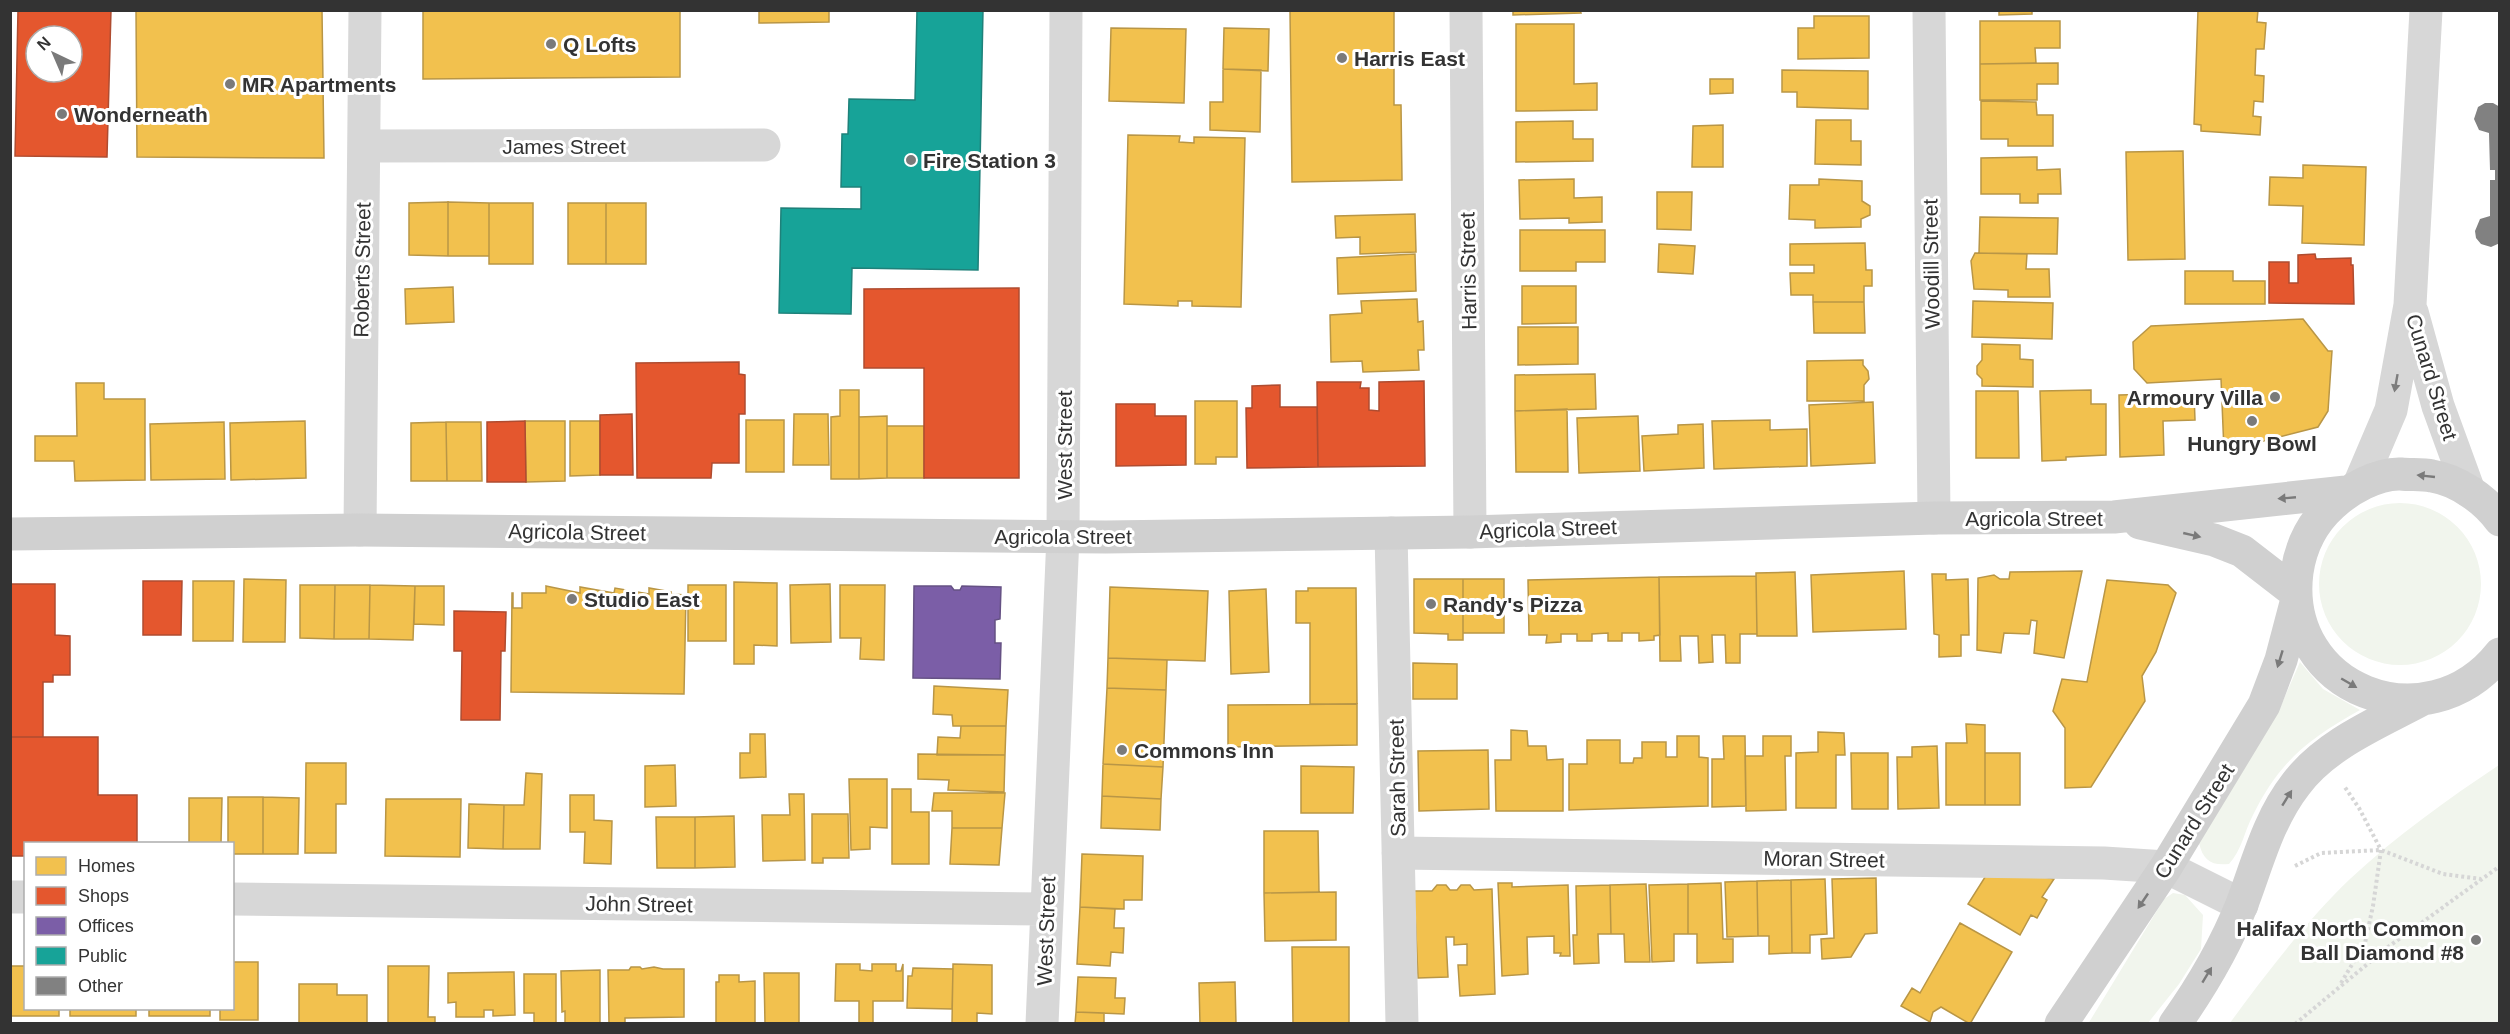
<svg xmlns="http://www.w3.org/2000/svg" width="2510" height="1034" viewBox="0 0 2510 1034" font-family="Helvetica,sans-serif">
<rect width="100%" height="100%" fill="#fff"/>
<path fill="#f1f5ed" d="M2319 584a81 81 0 1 1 162 0a81 81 0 1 1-162 0Z
M2300,662L2323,689L2360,710C2308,739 2280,761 2253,815C2244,832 2242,850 2229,864C2211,866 2203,860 2199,843L2279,710Z
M2499,765V1023H2230C2264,976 2308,919 2350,879C2396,836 2448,799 2499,765Z
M2173,893L2185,895L2203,915L2201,949L2179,984L2148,1023L2088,1024L2164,899Z"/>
<path fill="#f2c14e" stroke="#b99646" stroke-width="1.5" d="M136,10H322L324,158L137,157Z
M423,10H680V77L423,79Z
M759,10H829V22L759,23Z
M1290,10H1394V105H1401L1402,180L1292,182Z
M1513,10H1580L1581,13L1513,15Z
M1999,10H2032V14L1999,15Z
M2198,10H2258L2257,22L2266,23L2264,49H2256L2255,75L2264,76L2263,102L2254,101L2253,116L2261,117L2260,135L2201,131V125L2194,124Z
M1814,16H1869V58L1798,59V28H1814Z
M1980,21H2060V48H2035L2036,63L1980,64Z
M1516,24H1574V84L1597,83V110L1516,111Z
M1111,28L1186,29L1184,103L1109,101Z
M1224,28L1269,29L1268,71L1223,69Z
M2058,63V84H2037V100H1980V64Z
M1223,69L1261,70L1260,132L1210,130V102H1223Z
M1782,70L1868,71V109L1797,107V92H1782Z
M1710,79H1733V93L1710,94Z
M1981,101L2036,102L2037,115H2053V146H2008V139H1981Z
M1816,120H1851V141H1861V165L1815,164Z
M1573,121V139H1593V161L1516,162V122Z
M1723,125V167H1692L1693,126Z
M1128,135L1180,136L1179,142L1194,143V137L1245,138L1241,307L1192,306V301H1178V306L1124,304Z
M2183,151L2185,259L2128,260L2126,152Z
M2037,157V170L2060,169L2061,194H2038V203H2020V194H1981V158Z
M2303,165L2366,167L2364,245L2302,243L2303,206L2269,205L2270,177L2303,178Z
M1574,179V198L1602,197V222L1569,223V218L1520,219L1519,180Z
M1819,179L1862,181V201L1870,206V215L1861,219V227L1815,228V220L1789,219L1790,185H1819Z
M1657,192H1692L1691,230L1657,229Z
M448,202L489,203V256H448Z
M448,202V256L409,255V203Z
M489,203H533V264H489Z
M568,203H606V264H568Z
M606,203H646V264H606Z
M1415,214L1416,252L1360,254V237L1336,238L1335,216Z
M1980,217L2058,218L2057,254L1979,253Z
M1520,230H1605V262H1576V271H1520Z
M1865,243L1866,270H1872V286H1864V302H1813V295H1791L1790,273H1814V265H1790V244Z
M1659,244L1695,246L1693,274L1658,272Z
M1975,253L2027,254L2026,269H2049L2050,297H2008V290L1974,289L1971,261Z
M1415,254L1416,291L1338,294L1337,258Z
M2185,271H2233V281H2265V304H2185Z
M1522,286H1576V323L1522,324Z
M453,287L454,322L406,324L405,289Z
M1417,299L1418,322L1423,321L1424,350H1418L1419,370L1363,372L1362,361L1331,362L1330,315L1362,313L1361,301Z
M1973,301L2053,303L2052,339L1972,337Z
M1813,302H1864L1865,333H1814Z
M2303,319L2328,351H2332L2328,411L2318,427L2224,451L2221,379L2147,383L2134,369L2133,342L2151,326Z
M1518,327H1578V364L1518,365Z
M1982,344L2020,345V359L2033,360V387L1982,386V379L1977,374V366L1982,360Z
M1863,360V365L1868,371L1869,379L1864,385V401H1807V361Z
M1595,374L1596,409L1515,411V375Z
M76,383H104V399H145V480L75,481L74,461H35V436H77Z
M840,390H859V479H831V417L840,416Z
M2091,390V404H2106V455L2066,457V460L2042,461L2040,391Z
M1976,391H2018L2019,458H1976Z
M2194,393L2195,420L2163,421L2164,455L2120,457L2119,395Z
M1195,401H1237V457H1216V464H1195Z
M1873,402L1875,463L1811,466L1809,405Z
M1567,409L1568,472H1516L1515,411Z
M794,414H828L829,465H793Z
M887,416V478L859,479V417Z
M1638,416L1640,471L1579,473L1577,418Z
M746,420H784V472H746Z
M1770,420V430L1807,429V466L1714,469L1712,421Z
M305,421L306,478L231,480L230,423Z
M525,421H565V481L526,482Z
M570,421H600V475L570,476Z
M224,422L225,479L151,480L150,424Z
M446,422L447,481H411V423Z
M446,422H481L482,481H447Z
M1703,424L1704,468L1644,471L1642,436L1678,434V425Z
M887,426H924V478H887Z
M1904,571L1906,629L1813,632L1811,575Z
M2082,571L2064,658L2034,653L2037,621L2031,620L2029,634L2004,633L2001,653L1977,650L1978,578L1994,575L2000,579H2009L2010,572Z
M1795,572L1797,636H1757L1756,573Z
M1932,574H1946V580L1968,579L1969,635H1961V656L1939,657V635L1934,634Z
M1756,576L1757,634H1740V663H1726L1725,635H1712L1713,662L1699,663L1698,636H1680L1681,661H1660L1659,577Z
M1659,577L1660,635L1654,636V640L1639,641V633H1622V641H1608V633L1592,634V641H1577V634H1561V642L1546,643L1547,635H1529L1528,580Z
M244,579L286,580L285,642H243Z
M1414,579H1463V640H1448V634L1414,633Z
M1463,579H1504V633H1463Z
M2107,580L2168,585L2176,593L2156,652L2142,676L2145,701L2091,787L2065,788V728L2053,711L2062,679L2087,682Z
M193,581H234L233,641H193Z
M734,582L777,583V646L754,645V664H734Z
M830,584L831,642L791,643L790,585Z
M300,585H335L334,639L300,638Z
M335,585H370L369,639H334Z
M370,585L415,586L413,640L369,639Z
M688,585H726V641H688Z
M840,585H885L884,660L860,659L861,638H840Z
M415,586H444V625L414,624Z
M546,586L580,593V587L614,593L615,588L649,594V588L671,592V594L686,595L684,694L511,692L512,593H513V608H522V593H546Z
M1110,587L1208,591L1205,661L1108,658Z
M1308,588H1356L1357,704H1310V623H1296V591H1308Z
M1266,589L1269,672L1231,674L1229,591Z
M1108,658L1167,660L1166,690L1107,688Z
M1413,663L1457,664V699H1413Z
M934,686L1008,690L1006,726H953L952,715L933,714Z
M1107,688L1166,690L1163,767L1103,764Z
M1357,704V745L1228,747V705Z
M1966,724L1985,725V805H1946V743H1967Z
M961,726H1006L1005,755H937L938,737L960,738Z
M1511,730L1527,731L1528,746H1546L1547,760L1563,759V811H1496L1495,760H1511Z
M1818,732L1844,733L1845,755H1836V808H1796V753L1818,752Z
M750,734H765L766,777L740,778V753H750Z
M1677,736H1699V757L1708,758V806L1569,810V764H1587V740H1620V763H1633L1634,758H1642V742H1666V757H1677Z
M1723,736H1745L1746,806L1712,807V759H1724Z
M1763,736H1791V756H1785L1786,810L1746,811L1745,756H1763Z
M1937,746L1939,808L1898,809L1897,757H1912V747Z
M1488,750L1489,809L1419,811L1418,751Z
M1851,753H1888V809H1852Z
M1985,753H2020V805H1985Z
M918,754L1005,755L1004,792L948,790L949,780L918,779Z
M306,763H346V804H336V853H305Z
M1103,764L1163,767L1161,799L1102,796Z
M675,765L676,806L645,807V766Z
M1301,766L1354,767L1353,813H1301Z
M526,773L542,774L540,849H503L504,805H524Z
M849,779H887V828L870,827V849L851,850Z
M892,789H911V812H929V864H892Z
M934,793H1005L1002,828H952V811H932Z
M789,794H804L805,860L763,861L762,815H790Z
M570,795H594V820L612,821L611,864L584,863L585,832H570Z
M1102,796L1161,799L1160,830L1101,828Z
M228,797H263V854H232V844H228Z
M263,797L299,798L298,854H263Z
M189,798H222L221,844H189Z
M386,799H461L460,857L385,856Z
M469,804L504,805L503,849L468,848Z
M812,814H848L849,858H823V863H812Z
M734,816L735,867L695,868V817Z
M656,817H695V868H657Z
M952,828H1002L999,865L950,864Z
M1264,831H1318L1319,892L1264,893Z
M1082,854L1143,856L1142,900H1124V909L1080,907Z
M1992,866L2054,879L2042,897L2047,900L2037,918L2031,915L2020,935L1968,904Z
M1876,878L1877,933L1865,934L1851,957L1822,959L1821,939L1834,938L1832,879Z
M1825,879L1827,934L1810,935V953H1792L1791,880Z
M1791,880L1792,953L1769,954V936H1758L1757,881Z
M1757,881L1758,936L1727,937L1725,882Z
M1498,883H1512V887L1568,885L1570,956H1560L1561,953H1554V936L1527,937L1528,974L1502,976Z
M1721,883L1723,939H1733V962L1697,963V934H1688V884Z
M1646,884L1650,962H1625L1624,934H1611L1610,885Z
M1688,884V934H1674V961L1652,962L1649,885Z
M1437,885H1446L1450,890H1457L1461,885H1470L1474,890L1492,889L1495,994L1460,996L1458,965H1467V944L1454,945V937H1446L1448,977L1418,978L1414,891H1432Z
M1610,885L1611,934H1598L1599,963L1574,964L1573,935H1577L1576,886Z
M1336,892V940L1265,941L1264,893Z
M1080,907L1115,909L1114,928H1124L1123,953L1111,952L1110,966L1077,964Z
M1960,923L2012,952L1970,1024L1941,1007L1933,1012L1930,1022L1901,1006L1912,988L1920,993Z
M1292,947H1349V1024H1293Z
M232,962H258V1020H220V1008H232Z
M836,964H860V970L872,971V964H896V971H901L903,964V1001H873V1024H859V1001H835Z
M953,964L992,965V1014L977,1013V1024H952Z
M10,966H26V1008H59V1016H10Z
M388,966H429L428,1017H435V1024H388Z
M631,967H640L642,969L654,967L663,969H684V1017L625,1018V1024H609L608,970H629Z
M913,968L953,969L952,1009L907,1008L908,976H912Z
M600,970V1024H565V1011L562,1012L561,971Z
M514,972L515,1015L493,1016V1010H484V1017H456V1002L448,1003V973Z
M764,973H799V1024H765Z
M524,974H556V1024H534V1013H524Z
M719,975H739V982L755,981V1024H716V982H719Z
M1078,977L1116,978L1115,998H1125L1124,1014L1076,1012Z
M1235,982L1236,1024H1200L1199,983Z
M299,984H337V995H367V1024H299Z
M70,1008H136V1016H70Z
M149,1008H210V1016H149Z
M1076,1012L1104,1013V1024H1075Z"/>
<path fill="#e4572e" stroke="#af4c30" stroke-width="1.5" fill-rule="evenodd" d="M18,10H111L107,157L15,156ZM36,36H72V72H36Z
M2315,254L2316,259L2351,258V265H2353L2354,304L2269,303V262H2289V283H2298V255Z
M1019,288V478H924V368H864V289Z
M739,362V374L745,375V414H739V463H712L711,478H637L636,363Z
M1424,381L1425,466L1318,467L1317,382H1361L1360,388H1369V410L1379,411V382Z
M1280,385V407H1317L1318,467L1247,468L1246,408H1252V386Z
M1116,404H1155V416H1186V465L1116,466Z
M632,414L633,475H600V415Z
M525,421L526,482H487V422Z
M143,581H182L181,635H143Z
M10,584H55V635L70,636V675H53V682H43V737H10Z
M454,611L506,612L505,651H501L500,720H461L462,651H454Z
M10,737H98V795H137V844H26V856H10Z"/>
<path fill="#7b5ea7" stroke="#655184" stroke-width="1.5" d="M914,586H951L954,590H960L962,586L1001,587L1000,619L995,620V643H1001L1000,679L913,678Z"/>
<path fill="#17a398" stroke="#1f817a" stroke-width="1.5" d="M917,10H983L978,270L852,268L851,314L779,313L781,208L861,209V187H841L842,134H848L849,99L915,100Z"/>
<path fill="#818181" d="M2485,103H2493L2500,107V243L2491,247L2481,244L2476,238L2475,231L2480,219L2490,216V180H2495V170H2490L2489,133L2479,130L2474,119L2478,107Z"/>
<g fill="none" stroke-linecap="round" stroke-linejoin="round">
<path stroke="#d6d6d6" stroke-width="4" stroke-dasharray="3 3" stroke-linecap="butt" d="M2295,866L2321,853L2381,850L2443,874L2481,879
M2341,983L2365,943L2373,906L2381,850L2359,808L2344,786
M2295,1024L2388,947L2500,866"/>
<path stroke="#d7d7d7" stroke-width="33" d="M1466,10L1470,532
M1929,10L1934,518
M364,146L764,145
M2412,312L2438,406L2469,491
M2359,485L2391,410L2410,305L2426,10
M360,530L365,10
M1391,533L1402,1024
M1398,853L2104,863L2166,867L2242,905
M10,897H26
M232,899L1046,909
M1042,1024L1063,536L1066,10"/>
<path stroke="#d0d0d0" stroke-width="33" d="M2500,520C2485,499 2457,480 2432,476C2422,474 2411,475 2401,474C2377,473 2348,490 2332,505C2312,523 2301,545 2297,572C2282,690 2427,746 2500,654
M2140,523L2214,540L2242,551L2295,592
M10,534L360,530L1106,537L1470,532L1934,518L2114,517L2346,492
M2061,1024L2166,867L2264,705L2281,660L2296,603
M2175,1024C2202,986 2225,947 2242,904C2258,862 2268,820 2296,784C2326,744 2378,723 2421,700"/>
</g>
<defs><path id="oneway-solid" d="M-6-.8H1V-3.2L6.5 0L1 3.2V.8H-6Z" transform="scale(1.5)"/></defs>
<use fill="#7d7d7d" href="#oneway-solid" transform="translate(2396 383) rotate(100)"/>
<g fill="#7a7a7a">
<use href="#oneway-solid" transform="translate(2426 476) rotate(-174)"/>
<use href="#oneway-solid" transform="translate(2287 498) rotate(175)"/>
<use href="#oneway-solid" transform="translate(2192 535) rotate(13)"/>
<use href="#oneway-solid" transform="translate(2280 659) rotate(107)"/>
<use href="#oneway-solid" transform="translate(2349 683) rotate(30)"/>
<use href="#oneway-solid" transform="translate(2287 798) rotate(-58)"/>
<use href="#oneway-solid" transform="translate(2143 901) rotate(124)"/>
<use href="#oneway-solid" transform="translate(2207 975) rotate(-59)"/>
</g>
<g fill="#7a7a7a" stroke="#fff" stroke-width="2">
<circle cx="551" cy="44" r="6"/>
<circle cx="1342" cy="58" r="6"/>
<circle cx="230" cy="84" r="6"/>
<circle cx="62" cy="114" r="6"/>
<circle cx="911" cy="160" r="6"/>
<circle cx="2275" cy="397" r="6"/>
<circle cx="2252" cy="421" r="6"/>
<circle cx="572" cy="599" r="6"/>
<circle cx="1431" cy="604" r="6"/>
<circle cx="1122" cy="750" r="6"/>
<circle cx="2476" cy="940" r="6"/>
</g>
<g text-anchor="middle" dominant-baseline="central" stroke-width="6" stroke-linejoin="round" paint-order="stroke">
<g font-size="21" font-weight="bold" fill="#333" stroke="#fff" text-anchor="start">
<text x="563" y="44">Q Lofts</text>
<text x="1354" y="58">Harris East</text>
<text x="242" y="84">MR Apartments</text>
<text x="74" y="114">Wonderneath</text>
<text x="923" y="160">Fire Station 3</text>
<text x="2263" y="397" text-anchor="end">Armoury Villa</text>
<text x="2252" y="443" text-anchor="middle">Hungry Bowl</text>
<text x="584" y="599">Studio East</text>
<text x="1443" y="604">Randy's Pizza</text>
<text x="1134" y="750">Commons Inn</text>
<text x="2464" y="928" text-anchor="end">Halifax North Common<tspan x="2464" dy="24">Ball Diamond #8</tspan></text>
</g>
<g font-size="21" fill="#333" stroke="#fff">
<text x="564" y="146">James Street</text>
<text transform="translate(1931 264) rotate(-91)">Woodill Street</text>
<text transform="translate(362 270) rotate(-89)">Roberts Street</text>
<text transform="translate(1468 271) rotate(-91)">Harris Street</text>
<text transform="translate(2432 377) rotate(73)">Cunard Street</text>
<text transform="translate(1064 445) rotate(-90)">West Street</text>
<text x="2034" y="518">Agricola Street</text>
<text transform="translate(1548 529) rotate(-2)">Agricola Street</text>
<text transform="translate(577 532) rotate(1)">Agricola Street</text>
<text x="1063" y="536">Agricola Street</text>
<text transform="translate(1397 778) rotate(-91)">Sarah Street</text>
<text transform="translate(2194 821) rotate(-58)">Cunard Street</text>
<text transform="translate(1824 859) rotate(1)">Moran Street</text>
<text transform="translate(639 904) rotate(1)">John Street</text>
<text transform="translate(1046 931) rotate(-88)">West Street</text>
</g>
</g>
<rect width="2510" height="1034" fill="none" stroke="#333333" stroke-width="24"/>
<rect x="24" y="842" width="210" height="168" fill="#ffffff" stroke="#adadad" stroke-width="1.5"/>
<rect x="36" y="857" width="30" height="18" fill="#f2c14e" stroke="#adadad" stroke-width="1.5"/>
<text x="78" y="872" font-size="18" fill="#333333">Homes</text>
<rect x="36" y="887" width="30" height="18" fill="#e4572e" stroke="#adadad" stroke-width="1.5"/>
<text x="78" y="902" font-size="18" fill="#333333">Shops</text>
<rect x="36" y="917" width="30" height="18" fill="#7b5ea7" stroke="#adadad" stroke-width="1.5"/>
<text x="78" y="932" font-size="18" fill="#333333">Offices</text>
<rect x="36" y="947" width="30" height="18" fill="#17a398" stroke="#adadad" stroke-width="1.5"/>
<text x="78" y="962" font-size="18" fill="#333333">Public</text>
<rect x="36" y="977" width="30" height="18" fill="#818181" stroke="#adadad" stroke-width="1.5"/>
<text x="78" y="992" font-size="18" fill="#333333">Other</text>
<g transform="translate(54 54) rotate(316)"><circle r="28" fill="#ffffff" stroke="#adadad" stroke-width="1.5"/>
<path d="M0-4.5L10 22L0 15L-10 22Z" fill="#7a7a7a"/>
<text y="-9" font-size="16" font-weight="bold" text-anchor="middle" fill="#333333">N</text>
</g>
</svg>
